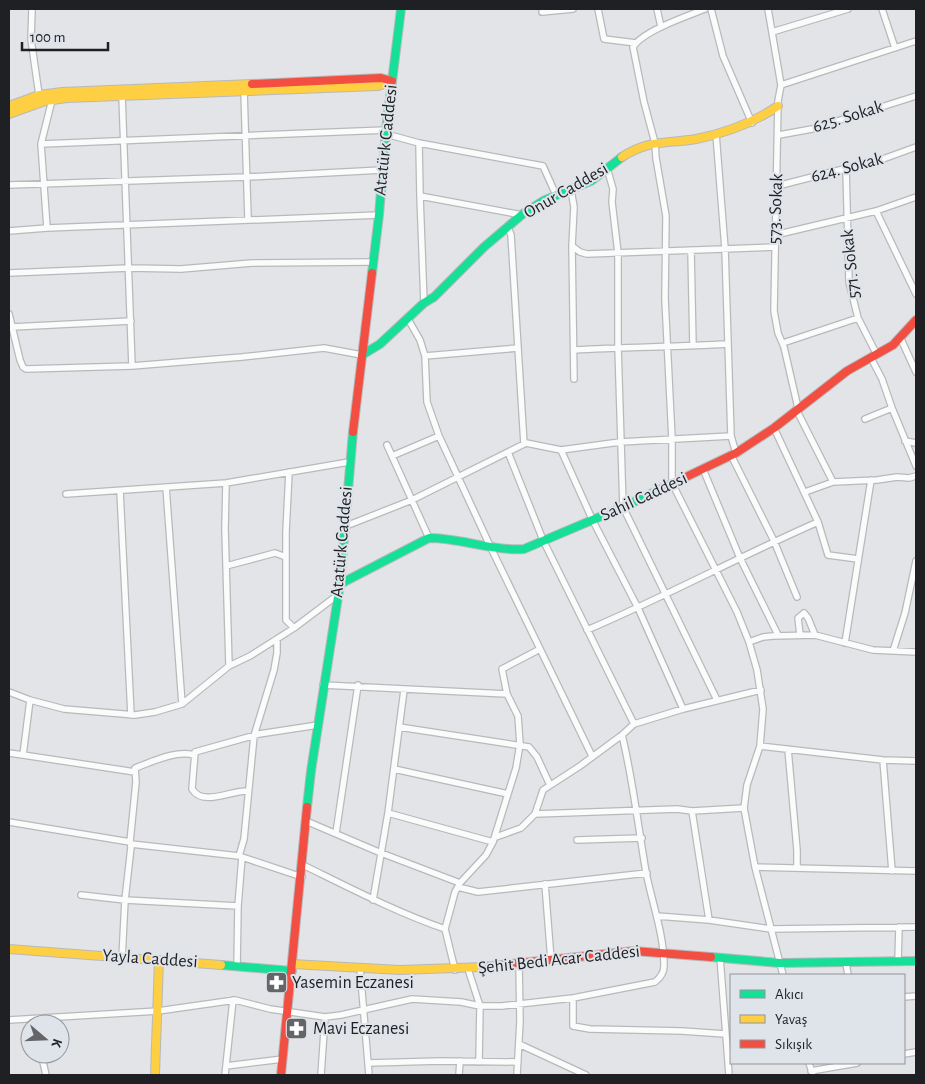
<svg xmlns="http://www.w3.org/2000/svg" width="925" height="1084" viewBox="0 0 925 1084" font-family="'Alegreya Sans',sans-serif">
<rect width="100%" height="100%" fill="#e2e4e7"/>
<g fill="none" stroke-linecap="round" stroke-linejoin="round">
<defs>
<path id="street" d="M32,9L31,39L39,95
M598,9L604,39L636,43
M657,9L661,27
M705,9C687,16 643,31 633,47L644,102L655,143L656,158L666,216L665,299L672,439V483L737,612L749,642L757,670L763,709L760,746L747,785L744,808L755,867L783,975
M711,9L723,56L752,123
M768,9L781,85L778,101L774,311L778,333L784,347L798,408
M882,9L895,48
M542,12L573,9
M772,32L848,9
M781,85L916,41
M244,91L248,219
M122,96L132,366
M386,134L419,143L543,166L556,195
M716,134L725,249L731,436L736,453
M779,135L812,129L916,96
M419,143L420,196L424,303
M41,144L386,130
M607,168L613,189L612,202L618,253V347L623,507L717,700
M846,169L849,282L858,318L877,355
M9,185L247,177L382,170
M777,186L883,159L916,147
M571,190L574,207L572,246L580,252L587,254L775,247
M420,196L522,215
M876,211L916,294
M508,227L511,235L524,444
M47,228L41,144L52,100
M9,231L47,228L379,215
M775,235L876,211L916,197
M572,246L574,379
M691,250L693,346
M9,273L129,268L181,269L252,263L373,262
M9,314L20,360L23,367L26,369L132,366L242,357L324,348L362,355
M408,319L420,340L425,356L427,402L439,436L491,548L592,756
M12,327L131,321
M900,337L916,372
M783,343L858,318
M574,350C625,347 676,347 727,344
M425,356L518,348
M871,358L882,379L892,408L916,466
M796,409L833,482
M865,419L892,408
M774,428L818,522L828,555L858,559
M905,441L916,443
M387,445L429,538
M561,450L593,521L638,608L683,709
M508,452L543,540L634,724
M731,455L774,541L797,597
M392,456L439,436
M703,469L740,558L778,635
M289,472L286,532V620L294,628
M226,483L225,529L229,666
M166,487L182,704
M120,491L131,715
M805,492L833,482L877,480L897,477L909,478L916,476
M66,494L226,483L349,462
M346,526L412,500L526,443L561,450L620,442L731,436
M226,566L275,553L286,557
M587,630C665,597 740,556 818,522
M800,635L798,618L804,613L808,618L815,635
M749,642L763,637L773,636L815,635L873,650L916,652
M845,643L871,480
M893,651L905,613L916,561
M323,685L507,694
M9,692L30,700L64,709L135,715L155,712L182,704L229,666L250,656L294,628L339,594
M30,700L23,755L135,772
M399,727L529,747L537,757L550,785
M760,746L883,760L916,761
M788,749L797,850V868
M9,753L23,755
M883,760L892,871
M394,769L508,794
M248,791C231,790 203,807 192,789L195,752L259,734L318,725
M692,811L744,808
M388,813L493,842
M535,814L677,809L692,811L709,920
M306,821L381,853L460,883
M9,822L130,842L131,847L125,900L122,958
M336,833L358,685
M496,837L521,828L535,814L543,790L580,766L622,735L634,724L683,709L761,690
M577,840L642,838
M130,842L136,782L135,768C152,762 175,750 194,755
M131,844L239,856L244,839L254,736L274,670L277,653V639
M239,856L302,877
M303,865C350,888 396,912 445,929
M755,867L916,871
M545,884L551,960
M458,887L478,892L647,873
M81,895L125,900L238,906
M373,900L388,813L404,690
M657,916L709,920L771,929L916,927
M720,957L729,1075
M898,962L899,927
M846,963L848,975
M237,967L238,906L242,857
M360,968L369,1075
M468,969L480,1006L479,1062
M455,970L445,929L455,892L460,883L486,855L493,842L516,768L520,744L518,716L507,694L502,669L540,649
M904,997L916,996
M573,998V1026L590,1029L682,1031L725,1034
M9,1020L158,1011L235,1000L270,1009L325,1017L341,1015L412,999L461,1002L480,1006H502L573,998L655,982C660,978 664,973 664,966C664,934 652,903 646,872C638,826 633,780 622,735
M519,1044L586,1075
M38,1054L43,1062L46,1075
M904,1054L916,1052
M368,1063L441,1061L518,1062
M809,1063L813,1075
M226,1066L283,1059
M811,1071L857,1063
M225,1075L233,1000
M321,1075L325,1017
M459,1075L460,1061
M517,1075L520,1021L519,964"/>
<path id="fast" d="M372,273L379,215L386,130L401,9
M362,355L380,344L424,303L434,297L484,247L524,213L545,200L591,181L622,157
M340,584L429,538C461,538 491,551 524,549L623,507L663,488
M307,807L311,771L340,584L353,432
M711,957L780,963L916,961
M221,965L292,971"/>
<path id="slow" d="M9,106L39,95L62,92L252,84
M9,114L45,101L67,98L378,86L392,81
M622,157C649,139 667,144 696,139C726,133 753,123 778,106
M9,949L221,965
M292,964L400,970L483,967
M155,1075L159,960"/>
<path id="jam" d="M252,84L381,78L392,81
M353,432L372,273
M663,488L736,453L774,428L847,371L893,345L916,320
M483,967L634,951L711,957
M281,1075L307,807"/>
</defs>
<use href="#street" stroke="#b7b9bb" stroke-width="8"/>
<use href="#fast" stroke="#b7b9bb" stroke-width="10"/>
<use href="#slow" stroke="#b7b9bb" stroke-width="10"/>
<use href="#jam" stroke="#b7b9bb" stroke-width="10"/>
<use href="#street" stroke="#fbfbfb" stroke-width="5.5"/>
<use href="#fast" stroke="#16e098" stroke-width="8"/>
<use href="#slow" stroke="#ffcf43" stroke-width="8"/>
<use href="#jam" stroke="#f24e42" stroke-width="8"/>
</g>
<defs>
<symbol id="pharmacy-square" viewBox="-11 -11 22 22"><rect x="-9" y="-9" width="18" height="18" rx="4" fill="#636568" stroke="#dfe3ea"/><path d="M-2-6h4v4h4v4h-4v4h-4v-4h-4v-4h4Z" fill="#fff"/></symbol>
</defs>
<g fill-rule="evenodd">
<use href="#pharmacy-square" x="264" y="970" width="25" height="25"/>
<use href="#pharmacy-square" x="284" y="1016" width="25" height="25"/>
</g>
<g text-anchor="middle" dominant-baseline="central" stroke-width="4" stroke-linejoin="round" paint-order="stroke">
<g font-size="18" fill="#1f2023" stroke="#dfe3ea">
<text transform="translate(848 117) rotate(-17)">625. Sokak</text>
<text transform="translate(386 140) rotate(-84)">Atatürk Caddesi</text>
<text transform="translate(847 168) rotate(-15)">624. Sokak</text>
<text transform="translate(566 191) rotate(-30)">Onur Caddesi</text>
<text transform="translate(776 209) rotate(-88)">573. Sokak</text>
<text transform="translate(851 264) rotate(-96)">571. Sokak</text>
<text transform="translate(644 497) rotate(-25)">Sahil Caddesi</text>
<text transform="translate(342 542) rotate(-85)">Atatürk Caddesi</text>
<text transform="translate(150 959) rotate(4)">Yayla Caddesi</text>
<text transform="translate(559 960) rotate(-6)">Şehit Bedi Acar Caddesi</text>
</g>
<g font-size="18" fill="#1f2023" stroke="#dfe3ea" text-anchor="start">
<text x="292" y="983">Yasemin Eczanesi</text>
<text x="313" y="1029">Mavi Eczanesi</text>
</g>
</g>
<rect width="925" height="1084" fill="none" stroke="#1f2023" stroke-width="20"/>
<rect x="730" y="974" width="175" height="90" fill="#dfe3ea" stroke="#92959a"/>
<rect x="740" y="990" width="25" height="8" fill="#16e098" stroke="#92959a"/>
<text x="775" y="999" font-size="15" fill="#1f2023">Akıcı</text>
<rect x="740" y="1015" width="25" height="8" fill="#ffcf43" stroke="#92959a"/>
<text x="775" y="1024" font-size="15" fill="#1f2023">Yavaş</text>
<rect x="740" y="1040" width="25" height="8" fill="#f24e42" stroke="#92959a"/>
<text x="775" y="1049" font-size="15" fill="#1f2023">Sıkışık</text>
<g transform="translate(45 1039) rotate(109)"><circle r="24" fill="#dfe3ea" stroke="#92959a"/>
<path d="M0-4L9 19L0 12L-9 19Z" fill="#636568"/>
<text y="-8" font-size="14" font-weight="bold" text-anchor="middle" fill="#1f2023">K</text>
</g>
<path d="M22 42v8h86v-8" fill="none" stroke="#1f2023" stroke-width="2.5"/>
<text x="30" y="42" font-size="15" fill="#1f2023" stroke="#dfe3ea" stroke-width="4" paint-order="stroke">100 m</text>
</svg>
